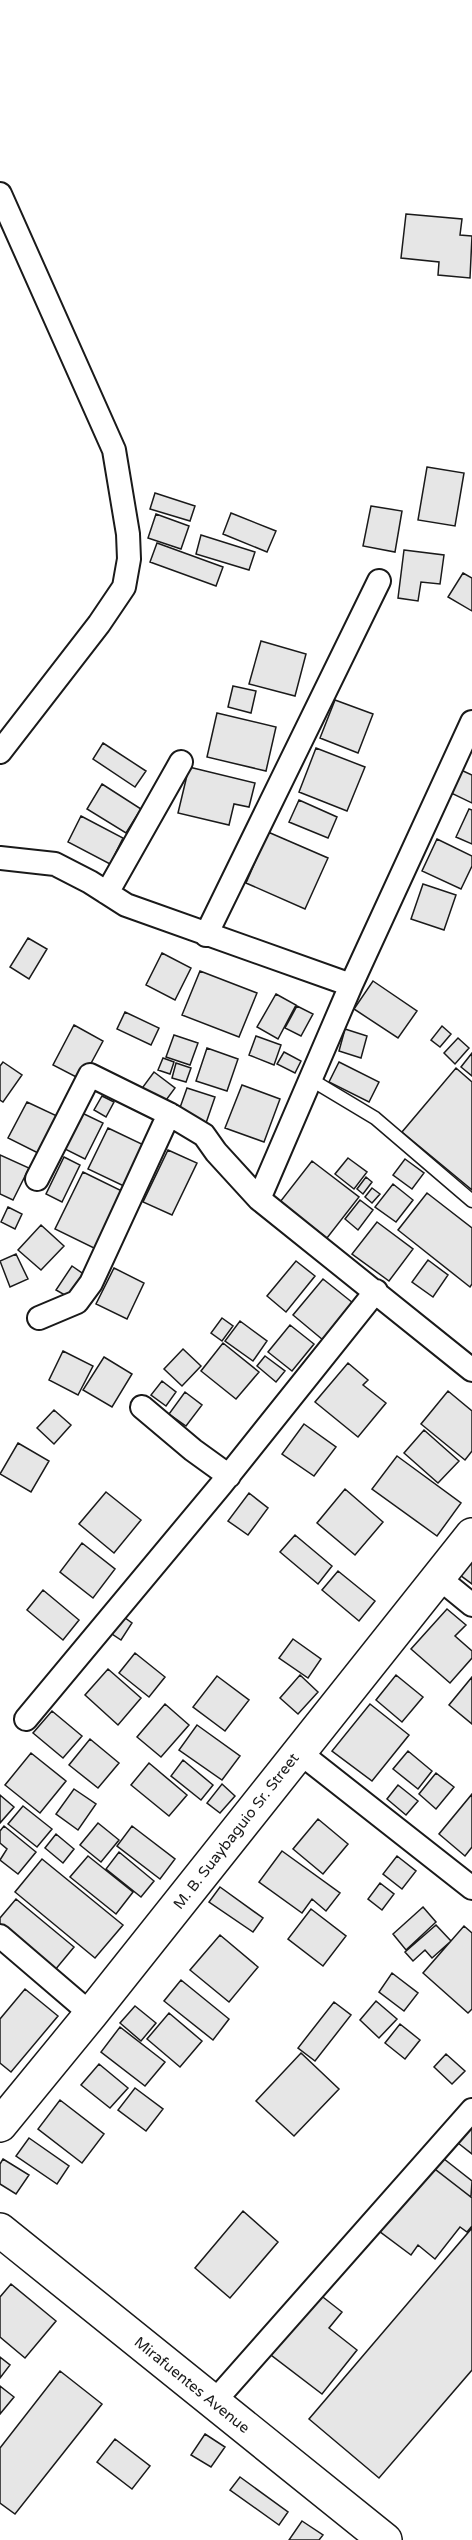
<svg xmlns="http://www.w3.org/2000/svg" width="472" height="2540" viewBox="0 0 472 2540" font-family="'Varela Round',sans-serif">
<rect width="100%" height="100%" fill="#fff"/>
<path fill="#e6e6e6" stroke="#1a1a1a" stroke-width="1.5" d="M406,214L462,219L460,235L472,236L470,278L438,275L439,262L401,258Z
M427,467L464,473L455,526L418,520Z
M155,493L195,506L190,521L150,509Z
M371,506L402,511L395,552L363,546Z
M231,513L276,531L267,552L223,534Z
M156,514L189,526L181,549L148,538Z
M201,535L255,552L249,570L196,554Z
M157,543L223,567L216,586L150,562Z
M404,550L444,555L440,584L421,582L418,601L398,598Z
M463,573L472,578V611L448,597Z
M261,641L306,654L295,696L249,684Z
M233,686L256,691L251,713L228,707Z
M335,700L373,714L358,753L320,738Z
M217,713L276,727L266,771L207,757Z
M103,743L146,771L135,787L93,759Z
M316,748L365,767L347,811L299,792Z
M189,767L255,783L249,807L234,804L229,825L178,813Z
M461,770L472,775V803L451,793Z
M102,784L141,809L126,833L87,809Z
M299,800L337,817L328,838L289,822Z
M469,809L472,810V844L456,837Z
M81,816L123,838L110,864L68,842Z
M268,832L328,858L305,909L246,883Z
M437,839L472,856V866L461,889L422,871Z
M423,884L456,895L444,930L411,919Z
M28,938L47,949L29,979L10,967Z
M162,953L191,968L175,1000L146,985Z
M200,971L257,993L239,1037L182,1015Z
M373,981L417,1011L398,1038L354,1009Z
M276,994L296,1005L278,1039L257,1027Z
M297,1006L313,1014L301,1036L285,1028Z
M125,1012L159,1028L151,1045L117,1029Z
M74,1025L103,1041L82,1080L53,1065Z
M442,1026L451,1034L440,1047L431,1040Z
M345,1029L367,1036L361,1058L339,1051Z
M174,1035L198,1043L190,1065L166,1057Z
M256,1036L281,1045L274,1065L249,1055Z
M458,1038L469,1048L455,1064L444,1053Z
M207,1048L238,1059L227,1091L196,1081Z
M284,1052L301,1061L295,1073L277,1064Z
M472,1053V1076L461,1067Z
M163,1058L174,1062L170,1074L158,1070Z
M3,1062L22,1075L3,1102L0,1100V1066Z
M339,1062L379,1082L369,1102L329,1082Z
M176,1063L191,1068L186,1082L172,1078Z
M456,1068L472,1082V1190L402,1132Z
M154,1072L175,1088L161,1107L140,1091Z
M242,1085L280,1099L264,1142L225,1128Z
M187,1088L215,1097L205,1126L177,1116Z
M102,1096L114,1102L106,1117L94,1110Z
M27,1102L57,1116L38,1153L8,1138Z
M80,1112L103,1123L85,1159L63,1148Z
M108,1128L148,1147L128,1188L88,1169Z
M168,1150L197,1163L172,1215L143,1202Z
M0,1155L29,1168L13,1200L0,1194Z
M64,1157L80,1165L62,1202L46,1194Z
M348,1158L367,1172L354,1189L335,1174Z
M405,1159L424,1173L412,1189L393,1175Z
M312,1161L359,1197L327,1238L280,1202Z
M83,1172L126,1193L98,1250L55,1229Z
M366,1177L372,1182L363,1194L357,1189Z
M393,1184L413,1200L396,1222L375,1207Z
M372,1188L380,1194L372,1203L365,1197Z
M427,1193L472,1228V1284L470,1287L398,1230Z
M360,1200L373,1210L358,1230L345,1219Z
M8,1207L22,1214L15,1229L1,1222Z
M377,1222L413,1249L389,1281L352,1254Z
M41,1225L64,1246L41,1270L18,1250Z
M16,1254L28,1279L10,1287L0,1261Z
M428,1260L448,1275L433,1297L412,1282Z
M296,1261L315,1276L286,1312L267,1296Z
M72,1266L85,1275L70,1298L56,1290Z
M114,1268L144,1283L127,1319L96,1304Z
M323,1279L353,1303L323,1340L293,1315Z
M222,1318L233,1326L222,1341L211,1333Z
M240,1321L267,1341L253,1361L225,1341Z
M290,1325L314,1344L292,1371L268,1352Z
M223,1343L259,1372L236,1399L201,1371Z
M183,1349L201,1366L182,1386L164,1369Z
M63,1351L93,1366L78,1395L49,1380Z
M265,1356L285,1371L276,1382L257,1366Z
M104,1357L132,1374L112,1407L83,1390Z
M348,1363L368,1380L363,1385L386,1403L358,1437L315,1402Z
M162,1381L176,1392L166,1406L151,1395Z
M448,1391L472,1411V1451L465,1460L421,1424Z
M185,1392L202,1405L186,1426L169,1414Z
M54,1410L71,1425L54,1444L37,1428Z
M304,1424L336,1447L314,1476L282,1454Z
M424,1430L459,1461L438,1483L404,1453Z
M18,1443L49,1461L31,1492L0,1474Z
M397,1456L461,1503L437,1536L372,1489Z
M345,1489L383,1522L355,1555L317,1523Z
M106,1492L141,1520L114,1553L79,1524Z
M249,1493L268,1508L248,1535L228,1521Z
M295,1535L332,1566L318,1584L280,1552Z
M82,1543L115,1569L93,1598L60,1572Z
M472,1560V1584L460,1575Z
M338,1571L375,1601L359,1621L322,1590Z
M43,1590L79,1620L63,1640L27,1610Z
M447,1609L466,1625L455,1636L472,1651V1658L450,1683L411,1649Z
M121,1615L132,1623L121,1640L109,1632Z
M293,1639L321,1659L308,1678L279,1658Z
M135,1653L165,1677L149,1697L119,1673Z
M108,1669L141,1698L118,1725L85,1695Z
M300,1675L318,1692L298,1714L280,1698Z
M396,1675L423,1697L402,1722L376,1700Z
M217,1676L249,1700L225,1731L193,1707Z
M472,1677V1724L449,1705Z
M165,1704L189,1725L161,1757L137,1737Z
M370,1704L409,1735L372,1781L332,1751Z
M52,1711L82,1736L63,1758L33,1733Z
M197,1725L240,1756L222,1780L179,1750Z
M90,1739L119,1763L98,1788L69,1765Z
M408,1751L432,1771L418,1789L393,1769Z
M31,1753L66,1781L40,1813L5,1785Z
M183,1760L213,1785L201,1800L171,1776Z
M149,1763L187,1795L169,1816L131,1785Z
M436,1773L454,1787L436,1809L419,1794Z
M222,1784L235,1796L220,1813L207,1803Z
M398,1785L418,1801L406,1815L387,1799Z
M74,1789L96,1804L78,1830L56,1814Z
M472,1794V1847L465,1856L439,1834Z
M0,1795L14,1807L0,1823Z
M23,1806L52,1829L37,1847L8,1824Z
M318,1819L348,1844L323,1874L293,1849Z
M98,1823L119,1840L101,1862L80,1845Z
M4,1826L36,1852L18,1874L0,1860L7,1849L0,1843V1831Z
M132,1826L175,1859L160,1879L117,1846Z
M56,1834L74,1849L63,1863L45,1848Z
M282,1851L340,1893L326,1911L312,1899L302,1913L259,1882Z
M119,1852L154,1881L141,1897L106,1869Z
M88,1856L133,1892L116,1914L70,1877Z
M397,1856L416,1871L402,1889L383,1874Z
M42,1859L123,1925L95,1958L15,1892Z
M380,1883L394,1894L382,1910L368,1899Z
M220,1887L263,1918L253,1932L209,1902Z
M16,1899L74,1947L55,1970L0,1926V1918Z
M423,1907L436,1922L406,1950L393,1934Z
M311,1909L346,1936L323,1966L288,1939Z
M436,1925L451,1941L432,1958L425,1950L413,1961L405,1952Z
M464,1926L472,1933V2009L468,2013L423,1973Z
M220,1935L258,1967L229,2002L190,1970Z
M392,1973L418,1993L404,2011L379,1992Z
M181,1980L229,2019L213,2040L164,2001Z
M25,1989L58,2016L11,2072L0,2063V2019Z
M376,2001L397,2019L379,2038L360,2020Z
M334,2002L351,2015L315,2061L298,2048Z
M135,2006L156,2023L141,2041L120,2023Z
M169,2013L202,2041L180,2067L147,2039Z
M400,2024L420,2040L405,2059L385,2043Z
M120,2027L165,2062L145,2086L101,2052Z
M301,2053L339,2089L294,2136L256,2101Z
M446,2054L465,2071L452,2084L434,2067Z
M99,2064L128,2088L110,2108L81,2085Z
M135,2088L163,2109L146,2131L118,2110Z
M60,2100L104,2134L82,2163L38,2129Z
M472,2126V2154L458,2143Z
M29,2138L69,2166L57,2184L16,2156Z
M439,2155L472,2181L471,2197L431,2166Z
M3,2159L29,2175L16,2194L0,2184V2164Z
M431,2166L472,2198V2226L467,2232L460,2227L435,2259L418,2245L411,2255L379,2231Z
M243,2211L278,2242L230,2298L195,2268Z
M472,2228V2370L379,2478L309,2419Z
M11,2284L56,2321L25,2358L0,2337V2297Z
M319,2294L342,2312L329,2328L357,2350L322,2394L271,2355Z
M0,2357L10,2365L0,2378Z
M60,2371L102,2404L15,2514L0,2503V2448Z
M0,2386L14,2397L0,2414Z
M205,2434L225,2447L211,2467L191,2455Z
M115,2439L150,2466L132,2489L97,2462Z
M240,2477L288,2512L279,2525L230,2490Z
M302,2521L323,2535L319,2540H289Z"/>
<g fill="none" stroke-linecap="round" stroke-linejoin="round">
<defs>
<path id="lane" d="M310,1079L375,1118L472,1201"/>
<path id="street" d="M0,194L114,450L128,534L129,559L124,587L99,624L0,752
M0,858L55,864L90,882L126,905L351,985
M107,893L181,762
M206,935L379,581
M37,1179L90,1075L169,1114L204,1135L216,1152L259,1199L472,1370
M259,1199L351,985L472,722
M39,1318L77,1302L91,1283L169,1114
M142,1407L193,1450L229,1476
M439,1578L472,1605
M26,1719L221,1485L376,1291
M299,1752L472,1888
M0,1936L91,2014
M213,2403L472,2110"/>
<path id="secondary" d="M0,2125L91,2014L472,1535
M0,2230L385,2540"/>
</defs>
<use href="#lane" stroke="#1a1a1a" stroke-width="15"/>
<use href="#street" stroke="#1a1a1a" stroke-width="26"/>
<use href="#secondary" stroke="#1a1a1a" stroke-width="36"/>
<use href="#lane" stroke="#fff" stroke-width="12"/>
<use href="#street" stroke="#fff" stroke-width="22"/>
<use href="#secondary" stroke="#fff" stroke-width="33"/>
</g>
<g text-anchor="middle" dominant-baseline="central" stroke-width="4.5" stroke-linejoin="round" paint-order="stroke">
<g font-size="15" fill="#1a1a1a" stroke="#fff">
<text transform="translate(236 1831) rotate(-52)">M. B. Suaybaguio Sr. Street</text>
<text transform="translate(192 2385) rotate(39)">Mirafuentes Avenue</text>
</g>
</g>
</svg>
